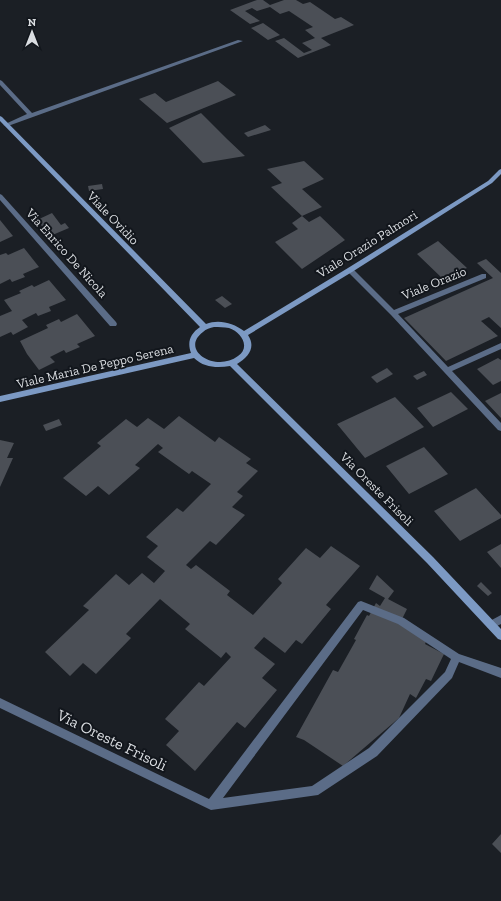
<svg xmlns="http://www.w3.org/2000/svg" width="501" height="901" viewBox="0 0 501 901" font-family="'Zilla Slab',serif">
<rect width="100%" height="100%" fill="#1b1f25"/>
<path fill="#4b4f56" d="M257,0H263L270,5L284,0H296L303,4L310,2L335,19L341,17L354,25L321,38L331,45L298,58L275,41L284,38L304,53L312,50L302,43L315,38L305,30L313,27L289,11L280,14L270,7L257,11L252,8L245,11L260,21L250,24L230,10Z
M263,23L280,35L268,40L251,28Z
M218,81L236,95L167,123L139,99L155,93L166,102Z
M201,113L227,139L245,156L203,163L169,128Z
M265,125L271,130L248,137L244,133Z
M304,161L324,179L302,189L322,207L302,216L271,187L282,183L267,169Z
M102,184L103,189L89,191L88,186Z
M52,213L61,225L65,223L69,228L50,236L37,220Z
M302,216L309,222L320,216L345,240L302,269L275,242L298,229L292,223Z
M0,220L13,236L0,242Z
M438,241L467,268L443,279L417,254Z
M24,248L39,267L23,274L25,277L12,282L10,279L0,284V255L6,253L8,255Z
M486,259L501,273V328L489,317L481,321L498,336L446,361L404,318L493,278L477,263Z
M49,280L66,300L49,307L51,311L38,316L36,313L22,320L28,327L13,335L11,332L0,337V316L12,311L4,300L21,293L19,291L32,285L34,287Z
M222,296L232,304L225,308L215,300Z
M77,314L95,336L77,344L80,347L66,353L64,350L50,357L55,362L39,370L27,354L20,341L48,328L46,325L59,319L61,322Z
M498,358L501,360V381L493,385L477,369Z
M387,368L393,374L377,383L371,377Z
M424,371L427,375L417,380L413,376Z
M451,392L468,409L433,427L417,408Z
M501,393V418L485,401Z
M395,397L424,427L365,458L337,424Z
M179,416L215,442L219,437L251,459L246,463L258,471L237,492L243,496L232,507L245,515L216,545L210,541L186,565L191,569L196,565L230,591L227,595L253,615L282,583L278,579L306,548L320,558L331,546L360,566L326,605L331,609L302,644L296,640L285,653L264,637L254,648L275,664L262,678L277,690L245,728L237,722L195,771L166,745L179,731L165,719L199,682L204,686L231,657L226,652L221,658L185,629L190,624L160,599L126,634L131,638L96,674L83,663L70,676L45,652L89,610L83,606L116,574L129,585L142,573L154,583L165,571L147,557L158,546L146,537L177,508L183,512L211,484L192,471L189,474L158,452L163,448L158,444L135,465L140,468L109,495L98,486L86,496L63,478L101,446L97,443L126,419L137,427L148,418L164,429Z
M59,419L62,425L46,431L43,425Z
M0,440L14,443L7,458H13L0,487Z
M424,447L448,474L409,494L386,466Z
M476,488L501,515V518L460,541L434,511Z
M501,544V568L487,552Z
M377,575L394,591L388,599L407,609L401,621L429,635L425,644L444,654L431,681L426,679L416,698L410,694L399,718L343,766L304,740L296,737L333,670L338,672L356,640L354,639L367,615L369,616L376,603L380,606L385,598L369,589Z
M481,582L492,593L488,596L477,586Z
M501,834V853L492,844Z"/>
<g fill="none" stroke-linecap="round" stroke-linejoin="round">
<path fill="#5b6c87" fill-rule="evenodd" d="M238,40L243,41L8,126L3,125L27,114L0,85V80L2,81L32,113Z
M0,194L2,195L116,322L117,324L116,326H110L0,200Z
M348,268H352L394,310L482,274H486V278L398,314L448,367L501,343V349L452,371L501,423V431L498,430L391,315L348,272Z
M361,601L404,618L459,654L501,668V678L459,662L452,678L377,756L318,795L211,810L0,708V698L209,799L358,602ZM363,610L398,624L451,659L445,672L369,748L312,786L223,798Z
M501,615V624L491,629L488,628L486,625L488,622Z"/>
<path fill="#7c99c3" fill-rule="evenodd" d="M0,116L2,117L206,324C219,319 233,323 244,331L348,268L488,181L499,170L501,169V174L492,183L352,272L248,335C256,347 249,357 237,364L433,557L501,629V640L498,639L427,563L230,366C218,368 204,368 194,358L0,402V396L191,353C187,342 190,334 200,327L0,121ZM214,327C219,327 224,327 229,328C241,332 251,347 238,356C216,373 179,350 203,332C206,329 210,328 214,327Z"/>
</g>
<g text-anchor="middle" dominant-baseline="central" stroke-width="4" stroke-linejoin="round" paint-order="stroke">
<g font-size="13" fill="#dadde1" stroke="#12161c">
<text transform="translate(113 218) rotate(46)">Viale Ovidio</text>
<text transform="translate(367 244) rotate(-32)">Viale Orazio Palmori</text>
<text transform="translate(67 253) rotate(48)">Via Enrico De Nicola</text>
<text transform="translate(434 283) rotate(-22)">Viale Orazio</text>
<text transform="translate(95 366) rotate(-13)">Viale Maria De Peppo Serena</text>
<text transform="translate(377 489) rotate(45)">Via Oreste Frisoli</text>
</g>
<g font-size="16" fill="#dadde1" stroke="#12161c">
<text transform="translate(112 740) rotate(26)">Via Oreste Frisoli</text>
</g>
</g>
<g transform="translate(32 32)" stroke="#12161c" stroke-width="3" paint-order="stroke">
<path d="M0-3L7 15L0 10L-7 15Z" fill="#dadde1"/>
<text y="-6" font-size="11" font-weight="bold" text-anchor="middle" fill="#dadde1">N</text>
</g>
</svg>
